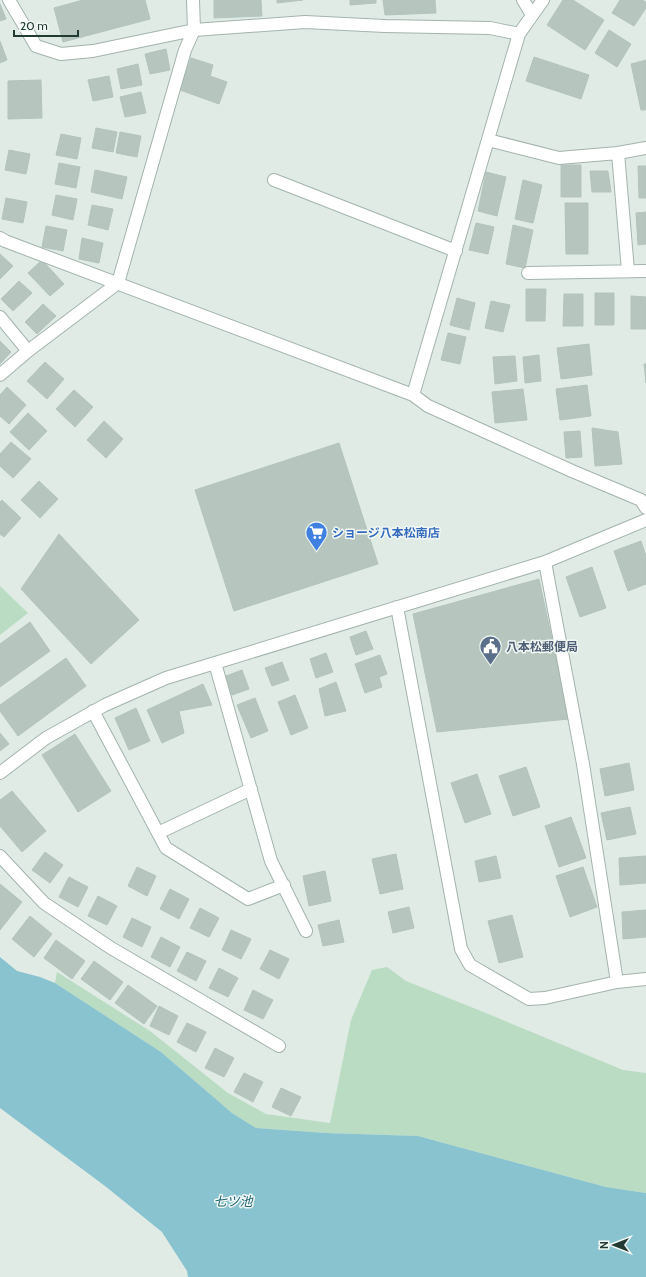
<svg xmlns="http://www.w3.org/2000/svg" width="646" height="1277" viewBox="0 0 646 1277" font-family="Cabin,'Noto Sans JP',sans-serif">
<rect width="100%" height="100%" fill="#e0ebe6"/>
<path fill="#b9dcc3" d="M0,586L28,613L0,635Z
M387,967L406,981L486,1013L623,1070L646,1073V1193L606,1187L418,1136L326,1133L256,1128L232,1113L161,1052L55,983L57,972L150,1031L228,1093L266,1114L330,1123L351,1020L372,970Z"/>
<path fill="#89c3cf" d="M0,957L17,971L40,977L55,983L161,1052L232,1113L256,1128L326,1133L418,1136L606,1187L646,1193V1277H188L187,1271L162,1232L105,1186L0,1108Z"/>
<path fill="#b6c6bf" stroke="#b3c4bd" d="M83,0H145L150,19L63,42L54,8Z
M214,0H261L262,16L214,18Z
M277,0H303L277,3Z
M350,0H376V3L350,5Z
M383,0H435L436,13L385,15Z
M563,0H573L604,20L585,50L547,25Z
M620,0H642L646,2V8L634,26L612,13Z
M0,4L6,19L0,21Z
M609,30L631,44L617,67L595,53Z
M0,41L7,60L0,63Z
M166,49L170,70L150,74L145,54Z
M534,57L589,75L581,99L526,81Z
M191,58L213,65L210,76L227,82L219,104L180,90Z
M646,60V110H641L631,64Z
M138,64L142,85L121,89L117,69Z
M109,76L113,97L93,101L88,80Z
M41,80L42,118L8,119V81Z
M141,92L146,113L125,117L120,97Z
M96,128L117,132L113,152L92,148Z
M120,132L141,136L137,157L116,153Z
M61,134L81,138L77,159L56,155Z
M9,150L30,154L26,174L5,170Z
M59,163L80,167L76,188L55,184Z
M561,165H581V197H561Z
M638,166H646V198H639Z
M95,170L127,177L122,199L91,192Z
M590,171H608L611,192H592Z
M486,172L506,177L497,216L478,211Z
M523,180L542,185L533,223L515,219Z
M56,195L77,199L73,220L52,215Z
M6,198L27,202L23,223L2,219Z
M565,203H588V254H566Z
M92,205L113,209L108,230L88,225Z
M646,212V244L638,245L636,213Z
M476,223L494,227L488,254L469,250Z
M513,225L533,230L525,268L506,264Z
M46,226L67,230L63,251L42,247Z
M82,238L103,243L99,263L79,259Z
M0,254L13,266L0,279Z
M42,260L64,284L50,296L28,273Z
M19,281L32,293L13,311L1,299Z
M526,289H546L545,321H526Z
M595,293H614V325H595Z
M564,294H583V326H563Z
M631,296L646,297V329H631Z
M457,298L475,303L469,330L450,325Z
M491,301L510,305L503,332L485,328Z
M43,304L56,316L37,334L25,322Z
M448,333L466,337L460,364L441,360Z
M0,341L11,352L0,364Z
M589,344L592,375L561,379L557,348Z
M539,355L541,381L525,383L523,357Z
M515,356L517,381L495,384L493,357Z
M45,362L64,379L47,399L27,381Z
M644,364H646V383Z
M587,385L591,416L560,420L556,389Z
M7,387L26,405L9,424L0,416V395Z
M523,389L527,420L495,423L492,392Z
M74,390L93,407L75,427L56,409Z
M28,413L47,431L29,450L10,432Z
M104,421L123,439L106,458L87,440Z
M592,428L618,432L622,464L595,466Z
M580,431L582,457L566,458L564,432Z
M11,442L31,459L13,478L0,466V454Z
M339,443L378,564L234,611L195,490Z
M39,481L58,499L40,518L21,500Z
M2,500L21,518L4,537L0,534V502Z
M59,534L139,620L91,664L21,589Z
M641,541L646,556V584L628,591L614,551Z
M592,567L606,608L580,617L566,577Z
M539,579L569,719L437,732L413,614Z
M30,622L50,651L0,687V644Z
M366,631L373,649L356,655L350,637Z
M326,653L333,672L316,678L310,659Z
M380,655L387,674L379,677L382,687L365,693L355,664Z
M66,658L86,686L18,736L0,711V705Z
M282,662L289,680L272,686L265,668Z
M242,670L249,689L232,695L226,676Z
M336,682L346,711L325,716L319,689Z
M203,684L212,705L179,711L184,733L162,743L147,710Z
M295,695L308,728L291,735L278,702Z
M255,698L268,731L251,738L237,705Z
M136,708L150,741L129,750L115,718Z
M0,733L9,744L0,751Z
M75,734L111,791L78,812L42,755Z
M629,763L634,790L605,796L600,769Z
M526,767L540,807L513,816L499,776Z
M477,774L491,814L465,823L451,783Z
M12,791L46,831L22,852L0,826V800Z
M630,807L636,834L607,840L601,813Z
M571,817L586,858L559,867L545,826Z
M45,852L63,865L50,883L32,870Z
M396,854L403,889L380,894L372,859Z
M496,856L501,878L479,882L475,861Z
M646,856V883L620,885L619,858Z
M137,867L156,876L147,896L128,886Z
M583,867L597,907L570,917L556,876Z
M325,871L331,901L309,906L303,876Z
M69,877L88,887L78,907L59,897Z
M0,884L22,902L0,930Z
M170,889L189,899L179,919L160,909Z
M98,896L117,906L107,925L88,916Z
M409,907L414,928L393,933L388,912Z
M200,908L219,918L209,937L190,928Z
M646,910V937L623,939L622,912Z
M512,915L523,957L499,963L488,921Z
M30,916L52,934L34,957L12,939Z
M132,918L151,927L142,947L123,937Z
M339,920L344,942L323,946L318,925Z
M231,930L251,939L241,959L222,950Z
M161,937L180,947L170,967L151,957Z
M56,940L85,961L72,979L44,958Z
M270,950L289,959L279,979L260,969Z
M187,952L206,961L196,981L177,971Z
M94,961L123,982L110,1000L81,979Z
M219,968L238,978L228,997L209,988Z
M128,985L157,1006L144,1024L115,1003Z
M253,990L273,1000L263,1019L244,1010Z
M159,1006L178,1016L169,1035L150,1026Z
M187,1023L206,1032L196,1052L177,1042Z
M215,1048L234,1058L224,1077L205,1068Z
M244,1073L263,1082L253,1102L234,1092Z
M281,1088L301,1097L291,1116L272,1107Z"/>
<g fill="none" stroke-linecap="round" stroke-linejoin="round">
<defs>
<path id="minor" d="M9,0L36,46L61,54L93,51L194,30L305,22L385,26L490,28L519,34
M523,0L532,15
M488,140L559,158L618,153L646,148
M618,153L628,271
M274,180L456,251
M0,238L5,241L413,395L428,406L572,471L641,500L646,508
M528,273L646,271
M0,317L28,351
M0,375L28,351L118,283L185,50L194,30L193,0
M413,395L519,34L543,0
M545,562L583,764L617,982
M397,607L461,949L470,965L529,999L545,998L617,982L646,979
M215,663L271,861L306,931
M93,711L166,848L248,899L284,885
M0,773L46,738L105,705L166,678L545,562L646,520
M158,833L251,789
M0,856L44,903L111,948L279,1046"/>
</defs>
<use href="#minor" stroke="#a3b3ad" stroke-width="14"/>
<use href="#minor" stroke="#fff" stroke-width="12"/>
</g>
<defs>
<symbol id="supermarket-pin" viewBox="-11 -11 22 30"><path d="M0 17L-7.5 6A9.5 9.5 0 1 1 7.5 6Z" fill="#3f7fe0" stroke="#f1f8f4"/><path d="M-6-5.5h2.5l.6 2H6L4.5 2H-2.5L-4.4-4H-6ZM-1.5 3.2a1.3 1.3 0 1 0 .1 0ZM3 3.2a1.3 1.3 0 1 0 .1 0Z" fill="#fff"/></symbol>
<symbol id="civic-pin" viewBox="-11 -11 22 30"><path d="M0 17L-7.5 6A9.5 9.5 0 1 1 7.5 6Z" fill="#5c6f8a" stroke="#f1f8f4"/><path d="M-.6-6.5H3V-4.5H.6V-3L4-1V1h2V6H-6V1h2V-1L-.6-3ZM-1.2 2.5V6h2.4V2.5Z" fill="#fff"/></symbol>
</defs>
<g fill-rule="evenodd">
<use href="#supermarket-pin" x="304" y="520" width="25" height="34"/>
<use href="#civic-pin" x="478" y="634" width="25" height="34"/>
</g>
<g text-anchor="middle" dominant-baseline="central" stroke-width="3" stroke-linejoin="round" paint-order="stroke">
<g font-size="12" font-weight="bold" fill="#366cbe" stroke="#f1f8f4" text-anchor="start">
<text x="332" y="532">ショージ八本松南店</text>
</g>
<g font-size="12" font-weight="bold" fill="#4e5e75" stroke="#f1f8f4" text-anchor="start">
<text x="506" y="646">八本松郵便局</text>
</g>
<g font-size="13" font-style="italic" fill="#1d6576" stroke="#f1f8f4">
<text x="233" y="1201">七ツ池</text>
</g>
</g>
<g transform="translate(614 1245) rotate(270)" stroke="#f1f8f4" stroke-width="3" paint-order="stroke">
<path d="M0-3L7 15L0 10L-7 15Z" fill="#213b34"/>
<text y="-6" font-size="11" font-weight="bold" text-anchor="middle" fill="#213b34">N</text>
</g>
<path d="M14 30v6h64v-6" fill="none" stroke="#213b34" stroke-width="2"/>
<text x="20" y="30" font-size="12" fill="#213b34" stroke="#f1f8f4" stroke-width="3" paint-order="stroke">20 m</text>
</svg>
